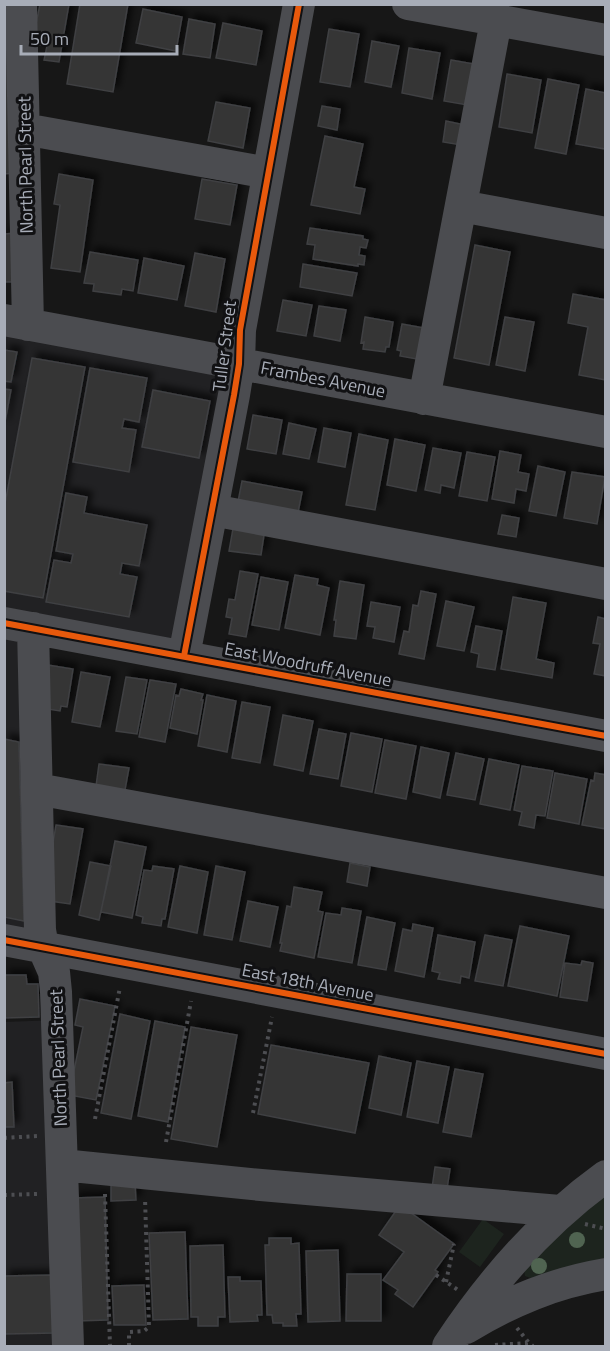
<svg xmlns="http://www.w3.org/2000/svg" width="610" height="1351" viewBox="0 0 610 1351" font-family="'Titillium Web',sans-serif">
<defs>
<filter id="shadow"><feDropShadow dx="5.5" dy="-5.5" stdDeviation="3" flood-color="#0009"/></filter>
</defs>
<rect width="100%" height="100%" fill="#171717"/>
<path fill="#212123" d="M4,318L239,364L182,658L31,626L38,952L5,945Z
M58,1020L68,1346H5L4,1022Z"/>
<path fill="#1d241e" d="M605,1196V1258L570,1267L533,1279L525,1276L524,1269L575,1219Z
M483,1219L504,1234L480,1267L459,1252Z"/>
<path fill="#353536" stroke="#3f4043" stroke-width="1.5" filter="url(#shadow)" d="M4,4H9L15,173L4,174Z
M40,4H69L59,62L44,60L47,46L32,44Z
M80,4H128L113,92L67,84Z
M143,9L182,17L176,51L136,43Z
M189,19L215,24L210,58L183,54Z
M223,23L262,31L256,65L216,58Z
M10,27L15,173L4,174V28Z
M329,29L359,34L350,87L320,82Z
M372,41L399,46L391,87L365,82Z
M409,48L440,53L432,99L402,93Z
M451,60L480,65L473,106L444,101Z
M507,74L541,80L532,133L499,127Z
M548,79L579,85L566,154L535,148Z
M586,89L606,93L605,149L576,144Z
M216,102L250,108L243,148L208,141Z
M322,106L340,109L337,130L318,126Z
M446,121L465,125L461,145L443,142Z
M325,136L363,144L354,187L365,189L360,214L311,205Z
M59,174L93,180L80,272L51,268L60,205L54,204Z
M202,179L237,185L230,225L195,219Z
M310,228L363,236V239L368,240L366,248L360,247L359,255L365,256L364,265L358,264V266L313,259L315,245L307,244Z
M19,233L20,282H4V234Z
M475,245L510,252L489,365L454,358Z
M90,252L138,260L133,291L122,289L121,295L93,291L94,284L84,283Z
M195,253L225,259L216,312L185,306Z
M144,258L184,266L177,300L138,293Z
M303,264L357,273L352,296L300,287Z
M573,294L606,300V380L579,375L588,327L568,323Z
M283,300L312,305L306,336L277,331Z
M319,306L346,310L340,341L314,336Z
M365,317L393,322L389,347H386L385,352L363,349L364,342L361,343Z
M505,317L534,322L525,371L496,365Z
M402,324L430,329L422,360L400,356L401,351L397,350Z
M4,350L17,352L11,382L4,381Z
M32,358L85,367L43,598L4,591V509Z
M90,368L147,378L139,422L124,419L122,428L136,430L129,472L73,462Z
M4,389L11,390L4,427Z
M153,390L210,401L199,458L142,447Z
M253,415L282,420L276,454L247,449Z
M289,423L316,429L309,459L283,454Z
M324,428L351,433L345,467L318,462Z
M359,434L388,440L375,510L346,505Z
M395,439L425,445L416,491L387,485Z
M433,448L461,453L454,488L441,485L440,493L425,490Z
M500,451L521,455L518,472L529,474L526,491L516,489L514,503L492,499Z
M467,452L495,457L487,501L459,496Z
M538,466L565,472L556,516L529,511Z
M572,472L605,477L597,524L564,518Z
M242,481L302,492L297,518L237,507Z
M66,493L87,497L84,513L147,525L139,566L122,563L120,574L137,577L129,617L46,602L54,560L71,563L73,554L56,551Z
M502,515L519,518L516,537L498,534Z
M234,523L265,528L261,555L229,551Z
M240,571L258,574L246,637L229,634L232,618L226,617L229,599L235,600Z
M295,575L318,579L317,585L329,588L320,635L285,628Z
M261,577L288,582L279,630L252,625Z
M340,581L364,585L356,639L334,636L336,620H334Z
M421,591L436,594L424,659L399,654L404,631L409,632L413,605L418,606Z
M513,597L546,603L536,659L554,663L552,678L501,669Z
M446,601L474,607L464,651L437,646Z
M371,602L400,607L394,642L373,638L375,627L367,626Z
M598,617L606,619V676L594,674L600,644L593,643Z
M476,626L502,631L495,670L477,667L479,654L471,652Z
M48,665L73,669L67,707L61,706L60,711L41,708Z
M81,672L110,677L100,727L72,722Z
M126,677L147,680L137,734L116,731Z
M150,680L176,684L165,742L139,737Z
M181,689L203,694L201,700H203L197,734L170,728L176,695L179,696Z
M207,695L236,701L227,752L198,746Z
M242,702L270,707L260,763L232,758Z
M283,715L313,721L303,771L274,765Z
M319,729L346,734L338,779L310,774Z
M351,733L382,739L372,792L341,786Z
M4,739L19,742L24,921L4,917Z
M385,740L416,746L406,799L375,793Z
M421,747L449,753L440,798L413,792Z
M456,753L484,759L475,800L447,795Z
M489,759L519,765L510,810L480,804Z
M99,764L129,768L125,790L96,786Z
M522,766L553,771L545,816L536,815L534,828L519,825L522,812L514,810Z
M555,773L587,779L579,824L547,818Z
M595,773L606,775V829L582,825L591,780L594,781Z
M56,825L83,829L70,904L43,900Z
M115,841L146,847L132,918L101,912Z
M90,862L111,866L99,920L79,915Z
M350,863L370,867L367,886L347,882Z
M153,866L174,869L165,919H162L161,926L142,923L143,917L136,915L144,870L152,871Z
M180,866L208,872L197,933L168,927Z
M216,866L245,872L232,940L204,935Z
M294,887L322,892L318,911L323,912L314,958L280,951L282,943H280L287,906L291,907Z
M248,901L278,907L270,947L240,941Z
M342,908L361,911L352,963L318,957L326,913L341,915Z
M367,917L395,923L386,970L358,965Z
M413,924L433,928L424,977L395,971L403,929L412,931Z
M520,926L569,936L557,996L508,986Z
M438,935L475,942L469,978L461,976L460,983L438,979L440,973L432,971Z
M485,935L512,940L503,986L475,981Z
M582,961L593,963L587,1001L560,997L565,963L581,965Z
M4,975H26L27,984H38L39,1017L4,1018Z
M80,999L115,1006L96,1100L69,1095L83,1027L75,1025Z
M120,1014L150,1021L131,1119L101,1113Z
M155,1021L185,1027L168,1122L138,1116Z
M191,1027L237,1035L217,1147L171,1139Z
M271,1045L369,1063L355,1133L258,1114Z
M379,1056L411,1063L401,1115L369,1108Z
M417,1061L449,1067L438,1123L407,1117Z
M455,1069L483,1074L471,1137L443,1132Z
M12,1082L14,1127H4V1083Z
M435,1167L450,1169L447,1189L432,1188Z
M111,1183H135L136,1200L111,1201Z
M105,1197L108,1320L77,1321L73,1198Z
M400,1205L454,1244L435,1270L438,1272L413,1307L395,1294L398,1290L383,1280L404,1252L379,1235Z
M185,1232L188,1319L153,1320L149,1233Z
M269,1238H291V1244L299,1243L301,1314H296L297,1326H283V1323H273L272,1315H267L265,1245H269Z
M223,1245L225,1317H218V1326H198V1317H191L190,1246Z
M338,1250L340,1321L308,1322L306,1251Z
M347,1274H381V1321H346Z
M54,1275L56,1333L4,1334V1276Z
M228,1277H240V1281H261L262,1315H257L258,1321L230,1322Z
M144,1285L146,1325H114L112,1286Z"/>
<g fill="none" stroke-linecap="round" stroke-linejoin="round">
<path stroke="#4d4e52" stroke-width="4" stroke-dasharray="3 4.5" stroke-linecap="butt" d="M253,1113L272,1017
M95,1119L120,987
M4,1138L37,1136
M166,1142L191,1001
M105,1194L110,1346
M4,1195L38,1194
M585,1224L606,1229
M436,1275L458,1290
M446,1282L454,1244
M517,1328L529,1343
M495,1345L529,1343L533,1346
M129,1346V1332L144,1331L149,1327L145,1198"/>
<path stroke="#4b4c50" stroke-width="32" d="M21,4L28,325
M408,4L606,40
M24,129L268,173
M461,206L606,233
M4,320L606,432
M424,399L496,21
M212,510L606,584
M4,623L606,736
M33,628L40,930L43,947L54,972L56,992L68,1346
M184,656L234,395L239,364L240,330L299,4
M37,789L606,893
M4,940L606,1054
M62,1165L261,1185L560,1211
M466,1328C511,1301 553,1283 606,1274
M448,1346C491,1281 542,1222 606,1176"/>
<defs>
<path id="cycleway" d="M4,623L606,736
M184,656L234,395L239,364L240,330L299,4
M4,940L606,1054"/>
</defs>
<use href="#cycleway" stroke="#111113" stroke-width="10"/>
<use href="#cycleway" stroke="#e8590c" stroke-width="6"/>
</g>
<g fill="#506451">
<circle cx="577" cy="1240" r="8"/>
<circle cx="539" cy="1266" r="8"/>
</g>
<g text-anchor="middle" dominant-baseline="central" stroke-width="6" stroke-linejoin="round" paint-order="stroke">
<g font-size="18" fill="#a8adb8" stroke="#111113">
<text transform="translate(25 165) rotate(-91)">North Pearl Street</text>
<text transform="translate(224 346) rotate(-83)">Tuller Street</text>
<text transform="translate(323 379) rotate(11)">Frambes Avenue</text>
<text transform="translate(308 664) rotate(11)">East Woodruff Avenue</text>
<text transform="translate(308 982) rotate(11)">East 18th Avenue</text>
<text transform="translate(58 1058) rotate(-92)">North Pearl Street</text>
</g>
</g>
<rect width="610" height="1351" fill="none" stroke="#a8adb8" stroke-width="12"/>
<path d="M21 45v9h156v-9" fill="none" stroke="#a8adb8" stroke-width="3"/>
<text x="30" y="45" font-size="18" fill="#a8adb8" stroke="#111113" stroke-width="4.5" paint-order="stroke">50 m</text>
</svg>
